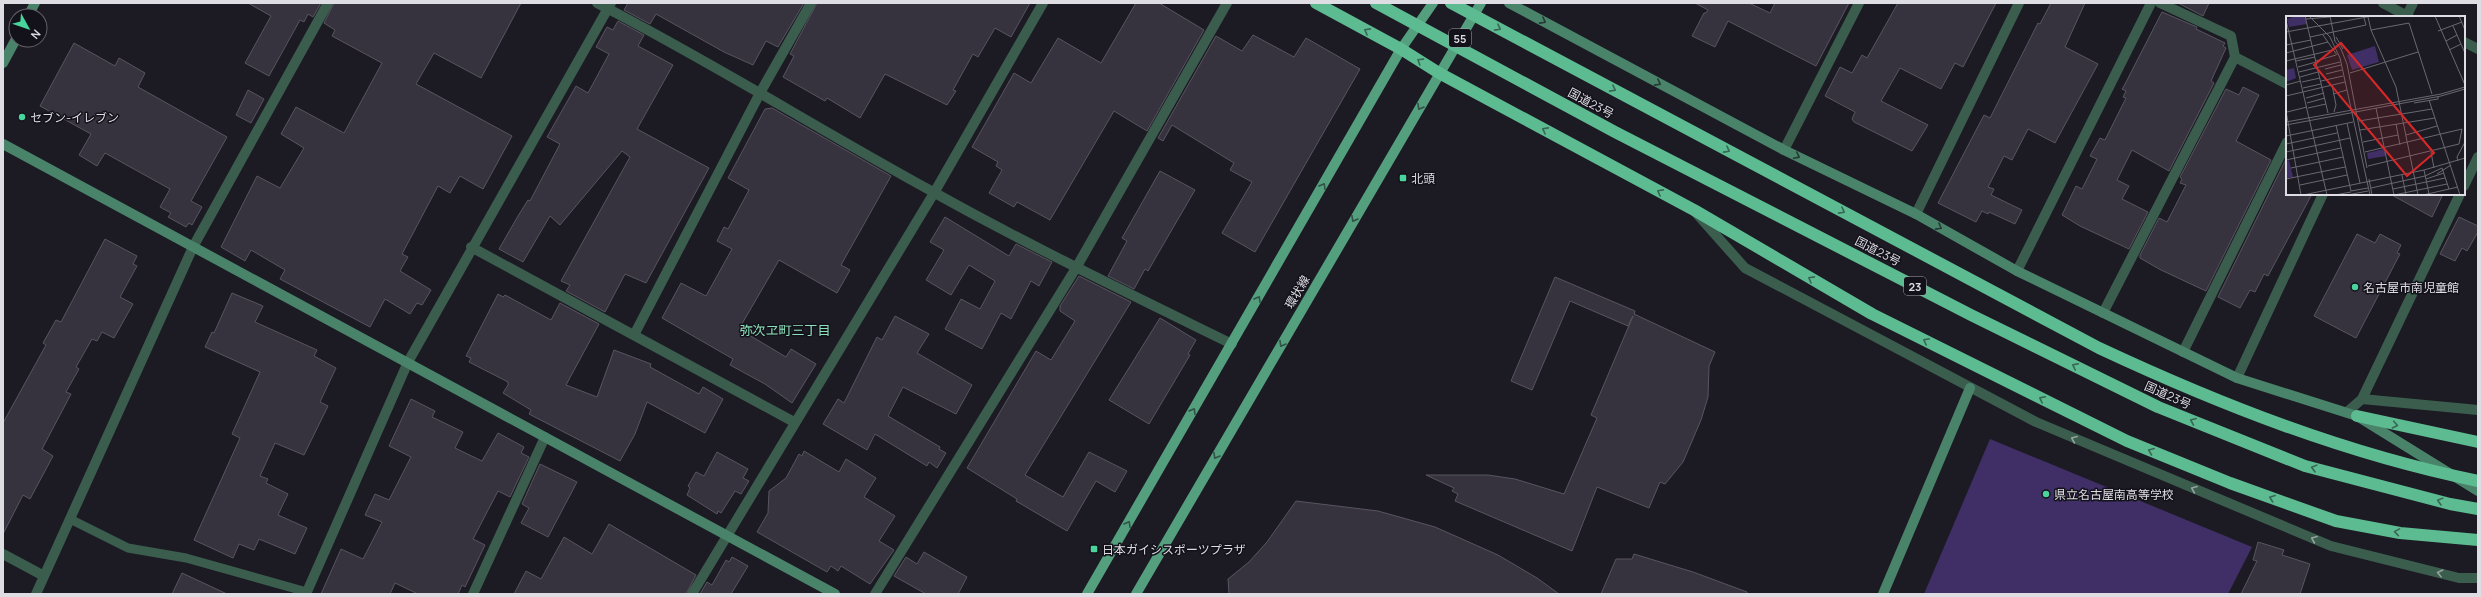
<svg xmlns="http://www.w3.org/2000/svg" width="2481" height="597" viewBox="0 0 2481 597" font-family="Manrope,'Noto Sans JP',sans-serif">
<rect width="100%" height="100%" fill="#1c1a23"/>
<path fill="#402e67" d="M1990,439L2252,547L2228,594H1924Z"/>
<path fill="#36333e" stroke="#585560" d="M248,3H321L313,17L308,14L304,22L300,20L269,76L245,63L271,16Z
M334,3H521L481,78L434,53L416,84L512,136L483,189L460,176L450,193L438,186L402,254L408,257L400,271L431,290L422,305L417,303L410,314L385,299L370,327L280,279L285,270L251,250L245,261L221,247L257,176L280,188L304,148L281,134L296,107L344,133L382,63L332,36L335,30L324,23Z
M628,3H804L778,47L766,41L753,65L724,52L656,14L650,24L624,10Z
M817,3H1030L1011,37L995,28L978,57L973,54L953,90L956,91L947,105L885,74L860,118L827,98L825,101L783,77L794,56L790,54Z
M1136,3H1159L1204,30L1147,131L1114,111L1050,220L1017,202L1014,207L989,193L1002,170L996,166L998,162L972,147L1014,73L1031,83L1058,38L1101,63Z
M1695,3H1749L1770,13L1775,3H1849L1816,66L1728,21L1715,47L1692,36L1704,13H1706L1708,10Z
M1898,3H1996L1963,67L1955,63L1941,89L1900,68L1881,101L1928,125L1912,151L1854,122L1852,119L1855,112L1825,96L1840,67L1852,73L1862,55L1867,58Z
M2051,3H2085L2065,47L2098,64L2055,143L2028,129L2012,160L2004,156L1988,187L1994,189L1991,195L2022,210L2015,224L1989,212L1988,214L1982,211L1976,222L1938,203L1984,115L1990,118L2038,23L2040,24Z
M2178,3H2209L2203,16Z
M2162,12L2197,27L2196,29L2225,43L2223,46L2226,48L2211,81L2214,83L2169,171L2132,150L2117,180L2129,186L2122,199L2148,212L2129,249L2080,226L2062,215L2076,186L2082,189L2097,159L2090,156L2100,138L2105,140L2126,98L2123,97L2126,91L2122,89L2124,86Z
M618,21L644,35L638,46L673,65L637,129L709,168L646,283L625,274L605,312L566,291L570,285L561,281L630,157L622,151L560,225L550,216L523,262L499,249L518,216L528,200L530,201L560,144L547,137L576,86L588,93L609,54L596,47L607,27L613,30Z
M1253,35L1294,57L1306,38L1360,69L1255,252L1222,233L1252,182L1230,170L1234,163L1172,125L1163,141L1158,138L1216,36L1242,51Z
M74,43L115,66L119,58L145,73L138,87L227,137L191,201L202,207L192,225L189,223L186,227L168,217L171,213L160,207L170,189L105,153L97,166L79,155L91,134L40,106Z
M2243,87L2259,95L2236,141L2271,160L2206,291L2161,270L2140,258V255L2159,218L2167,222L2186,185L2180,183L2182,179L2180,177L2226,89L2239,95Z
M248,90L264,99L251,123L236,115Z
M772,108L891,176L841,265L850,270L837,293L779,260L739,329L786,357L791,349L816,364L792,403L765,384L730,365L733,359L662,318L681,283L706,296L732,249L717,241L724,227L728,229L749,190L728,178L765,109Z
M2286,159L2287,194H2312L2268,276L2264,274L2255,292L2250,290L2240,308L2218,297Z
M1160,171L1195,190L1156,257L1148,271L1145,269L1134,289L1108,276L1127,241L1122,238Z
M2390,194H2443L2432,217Z
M945,217L1009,256L1016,244L1052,262L1039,286L1031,281L1011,319L1001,313L982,349L945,329L961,299L980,309L995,281L969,265L951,295L926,280L944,250L930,242Z
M2459,217L2478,226V232L2467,251L2462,248L2455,261L2440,254Z
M2357,234L2375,243L2380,234L2401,245L2397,253L2400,254L2356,338L2314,316Z
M105,239L137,256L133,264L137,266L120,297L133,304L114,338L102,332L97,341L92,339L76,367L79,369L66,392L71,394L42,449L53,456L30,499L23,495L3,534V423L46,345L43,343L56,320L61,322Z
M1079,276L1131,302L1025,475L1063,497L1089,452L1127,471L1115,492L1096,481L1067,531L1016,501L1017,499L967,468L1036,351L1051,360L1075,321L1060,311V306Z
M1555,277L1635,311L1634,314L1715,352L1709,366L1708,397L1701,420L1683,462L1665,484L1660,482L1649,508L1597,487L1572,551L1455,501L1458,494L1452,491L1454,488L1426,475H1488L1515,479L1564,494L1597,418L1591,415L1633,316L1628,326L1570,301L1532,390L1511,381Z
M232,293L263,306L255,322L317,350L314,356L336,368L320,402L328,406L304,455L275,443L260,476L268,479L266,483L288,494L278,515L307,528L295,554L259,539L254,550L239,544L233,558L194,540L240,438L232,434L260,372L205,347L212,332L214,333Z
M498,294L503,297L505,295L551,320L560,303L599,324L566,385L597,397L614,350L651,364L650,367L699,394L703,387L723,399L705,433L647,402L635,434L620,461L529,414L531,410L503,393L508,385V382L469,362L471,358L466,356Z
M895,316L929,334L917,353L972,385L956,414L903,387L888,416L940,447L939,449L946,453L937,468L929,462L927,466L875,434L867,450L823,424L838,399L844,403L877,337L882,340Z
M1160,318L1196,340L1188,354L1190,355L1149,424L1109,400Z
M411,399L435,411L432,417L463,432L455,448L482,461L498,433L524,447L521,453L529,457L510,497L498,491L473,539L485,545L465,587L462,585L458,594H418L395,583L390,594H321L341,549L363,559L382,522L365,515L375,494L389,500L411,457L389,446Z
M804,451L839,472L846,459L876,478L864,497L895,516L879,541L894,550L870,584L841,566L838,571L831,566L827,572L757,532L768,513L769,491L786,478L799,454L802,456Z
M717,452L748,469L743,478L749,481L741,494L735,491L721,513L718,511L717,514L687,495L690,488L688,486L696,472L704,476Z
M540,464L577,482L548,537L521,523L529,508L522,504Z
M1296,501L1378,511L1435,527L1498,555L1537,578L1559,594H1229L1228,579L1249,562L1267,542Z
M609,524L696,575L686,594H514L526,571L541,579L564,537L592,554Z
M2258,542L2284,550L2282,555L2310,564L2300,594H2241L2257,561L2253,560Z
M924,552L967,577L958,594H926L894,576L906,557L917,564Z
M1634,554L1693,572L1747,592V594H1601L1616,559H1632Z
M732,557L748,566L731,594H700L707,582L712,585L726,560L729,562Z
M182,573L227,594H172Z"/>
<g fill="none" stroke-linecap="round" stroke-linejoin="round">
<path stroke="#3a5d4d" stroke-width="9" d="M70,519L128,548L186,558L307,592"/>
<path stroke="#3a5d4d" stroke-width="10" d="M597,3C712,62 821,131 935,193C1032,247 1132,295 1232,344
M2160,3L2231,36L2235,57L2287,84
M2383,3L2409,17
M2406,17L2413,3
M2464,42L2478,49
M1784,150L1859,3
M2464,186L2478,157
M1697,214L1745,268L2036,422L2331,546L2459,578H2478
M1916,214L2019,3
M471,247L794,422
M2017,271L2151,3
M2103,313L2235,57
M634,335L760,93L811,3
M2183,352L2287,142
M2237,378L2323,194
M2362,399L2460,194
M2347,412L2362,399L2478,410
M3,554L44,576
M36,594L193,247L328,3
M306,594L408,362L611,3
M473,594L545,437
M692,594L934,193L1043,3
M875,594L1076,268L1227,3"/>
<path stroke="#498369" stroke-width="10" d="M1509,3L1784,150L1916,214L2017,271L2237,378L2357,416L2478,491
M28,16L35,3
M3,63L16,39
M3,144L835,594
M1883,594L1970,388"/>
<path stroke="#54a07e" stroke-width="10" d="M1087,594L1401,49L1433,3
M1136,594L1481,3"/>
<path stroke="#5dbb91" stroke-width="12" d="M1316,3L1401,49L1439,73L1694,210L1872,314L2127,441L2230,483L2336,521L2400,533L2478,540
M2357,416L2478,442"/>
<path stroke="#5dbb91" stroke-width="12" d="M1376,3L1615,132L1971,315L2158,407L2305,466L2450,504L2478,509
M1451,3L2099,348C2221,405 2346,454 2478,481"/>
</g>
<defs><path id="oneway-chevron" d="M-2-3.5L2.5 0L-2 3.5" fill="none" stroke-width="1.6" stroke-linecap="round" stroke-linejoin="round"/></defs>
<g stroke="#263935">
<use href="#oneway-chevron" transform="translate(1543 21) rotate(28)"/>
<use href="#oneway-chevron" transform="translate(1658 83) rotate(28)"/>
<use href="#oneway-chevron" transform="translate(1797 156) rotate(26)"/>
<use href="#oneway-chevron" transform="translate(1939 227) rotate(29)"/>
</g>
<g stroke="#386655">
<use href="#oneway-chevron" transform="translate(1498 28) rotate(28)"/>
<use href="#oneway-chevron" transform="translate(1367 31) rotate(-152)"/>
<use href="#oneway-chevron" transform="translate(1420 61) rotate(-148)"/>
<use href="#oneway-chevron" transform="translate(1613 89) rotate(28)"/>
<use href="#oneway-chevron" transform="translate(1545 130) rotate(-152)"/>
<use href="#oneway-chevron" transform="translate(1727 150) rotate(28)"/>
<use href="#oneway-chevron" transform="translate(1660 192) rotate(-152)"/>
<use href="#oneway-chevron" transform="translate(1842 211) rotate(28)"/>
<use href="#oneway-chevron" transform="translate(1811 279) rotate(-151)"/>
<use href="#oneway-chevron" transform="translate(1926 341) rotate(-153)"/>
<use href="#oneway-chevron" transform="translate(2075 366) rotate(-154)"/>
<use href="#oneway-chevron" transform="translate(2042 399) rotate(-153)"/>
<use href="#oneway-chevron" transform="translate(2193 421) rotate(-158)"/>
<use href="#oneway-chevron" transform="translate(2395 425) rotate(12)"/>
<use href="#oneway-chevron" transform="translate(2151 451) rotate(-158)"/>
<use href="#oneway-chevron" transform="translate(2314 468) rotate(-165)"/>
<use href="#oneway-chevron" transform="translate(2272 498) rotate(-160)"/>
<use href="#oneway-chevron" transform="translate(2440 501) rotate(-165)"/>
<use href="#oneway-chevron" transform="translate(2397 532) rotate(-171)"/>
</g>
<g stroke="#305146">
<use href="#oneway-chevron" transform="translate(1420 107) rotate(120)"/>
<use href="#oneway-chevron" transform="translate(1323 186) rotate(-60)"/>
<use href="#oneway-chevron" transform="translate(1354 219) rotate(120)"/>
<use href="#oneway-chevron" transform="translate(1258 299) rotate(-60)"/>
<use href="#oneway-chevron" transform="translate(1282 344) rotate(120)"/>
<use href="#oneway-chevron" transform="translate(1193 411) rotate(-60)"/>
<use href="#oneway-chevron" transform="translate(1216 456) rotate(120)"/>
<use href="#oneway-chevron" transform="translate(1128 524) rotate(-60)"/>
</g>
<g stroke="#95a3a0">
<use href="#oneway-chevron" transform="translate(2074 439) rotate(-157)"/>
<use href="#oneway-chevron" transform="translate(2194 489) rotate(-157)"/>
<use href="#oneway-chevron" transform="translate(2314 539) rotate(-157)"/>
<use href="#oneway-chevron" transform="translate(2440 573) rotate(-166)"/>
</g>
<g fill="#49d49d" stroke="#131119" stroke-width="1.5">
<circle cx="22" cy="117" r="4"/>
<rect x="1399" y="174" width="8" height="8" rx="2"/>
<circle cx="2355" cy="287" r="4"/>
<circle cx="2046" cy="494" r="4"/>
<rect x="1090" y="545" width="8" height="8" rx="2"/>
</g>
<g text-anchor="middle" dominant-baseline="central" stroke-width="3" stroke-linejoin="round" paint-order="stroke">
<g fill="#131119" stroke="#a2a0a7" stroke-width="1">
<rect x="1449" y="29" width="22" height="18" rx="3"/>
<rect x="1904" y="277" width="22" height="18" rx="3"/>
</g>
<g font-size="11" font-weight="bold" fill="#dfdde4">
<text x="1460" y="38">55</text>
<text x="1915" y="286">23</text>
</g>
<g font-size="12" fill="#dfdde4" stroke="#131119">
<text transform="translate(1591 103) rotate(28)">国道23号</text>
<text transform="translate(1878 251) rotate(27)">国道23号</text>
<text transform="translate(1297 292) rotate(-60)">環状線</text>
<text transform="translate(2168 395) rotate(24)">国道23号</text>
</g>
<g font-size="12" fill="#dfdde4" stroke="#131119" text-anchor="start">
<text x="30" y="117">セブン-イレブン</text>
<text x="1411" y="178">北頭</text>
<text x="2363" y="287">名古屋市南児童館</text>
<text x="2054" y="494">県立名古屋南高等学校</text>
<text x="1102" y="549">日本ガイシスポーツプラザ</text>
</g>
<g font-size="13" fill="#8de1ba" stroke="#131119">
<text x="785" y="330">弥次ヱ町三丁目</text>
</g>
</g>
<g transform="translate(2286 16)">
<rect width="179" height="179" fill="#1c1a23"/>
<path d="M10,0H18L21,8L3,11L1,3ZM89,30L93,46L66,54L61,39ZM8,52L10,62L0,66V54ZM98,133L100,140L82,143L81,137ZM3,144L7,161L0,162V145Z" fill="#402e67"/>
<path fill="none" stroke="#6a6870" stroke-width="1" d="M19,0L42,97M23,0L44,21L54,42L84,179M44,0L49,25M149,0L179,69M173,0L179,14M82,1L85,14L110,71L132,179M20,3L44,1M0,4L41,179M167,10L179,37M85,14L123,7L146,78M152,15L176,6M0,16L86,0M37,19L51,39M24,21L80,9L78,2M50,21L57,33M48,24L55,33L61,48L81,152M160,25L171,19M0,29L25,24M163,34L175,28M0,37L42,26M0,45L46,34M10,45L29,41M30,45L50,39M12,51L30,46M39,53L55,49M13,56L54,46M64,57L132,36M40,58L56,54M14,61L32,56M35,65L57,60M16,66L34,62M0,69L15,65M46,69L50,89L48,96M17,72L35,68M47,78L61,74M0,80L59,66M20,82L38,77M143,84L174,179M21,87L39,82M128,87L152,83V81M22,92L40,88M90,92L108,179M0,95L15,179M1,96L21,91M73,105L146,93M0,106L155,78L179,71M61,107L74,167M110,108L114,129M0,109L155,80L179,73M50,109L65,175L82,172M74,114L149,102M120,119L151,110M0,120L67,106M77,126L112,119M0,128L51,117M0,136L64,122M79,136L176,113L173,128L82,150M145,136L148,152M0,144L55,132M172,145L171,141L179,126M5,152L57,141M156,152L163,173M138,154L143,178M151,158L165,149M116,159L120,179M0,163L59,151M83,163L86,179M140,163L158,157M14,169L61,159M85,172L139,160L156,152M107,173L159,162M17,179L138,154L179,142M49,179L65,176M61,179L82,175M108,179L161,168M137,179L172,171"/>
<path fill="#d62828" fill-opacity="0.15" stroke="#d62828" stroke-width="2" d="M55,27L148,137L121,160L28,49Z"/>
<rect width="179" height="179" fill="none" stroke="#dfdde4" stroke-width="2"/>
</g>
<rect width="2481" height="597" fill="none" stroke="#dfdde4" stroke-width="8"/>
<g transform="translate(28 28) rotate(130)"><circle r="19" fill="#131119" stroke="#65636a"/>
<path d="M0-3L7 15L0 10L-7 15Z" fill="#49d49d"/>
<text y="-6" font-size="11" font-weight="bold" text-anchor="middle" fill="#dfdde4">N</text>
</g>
</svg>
